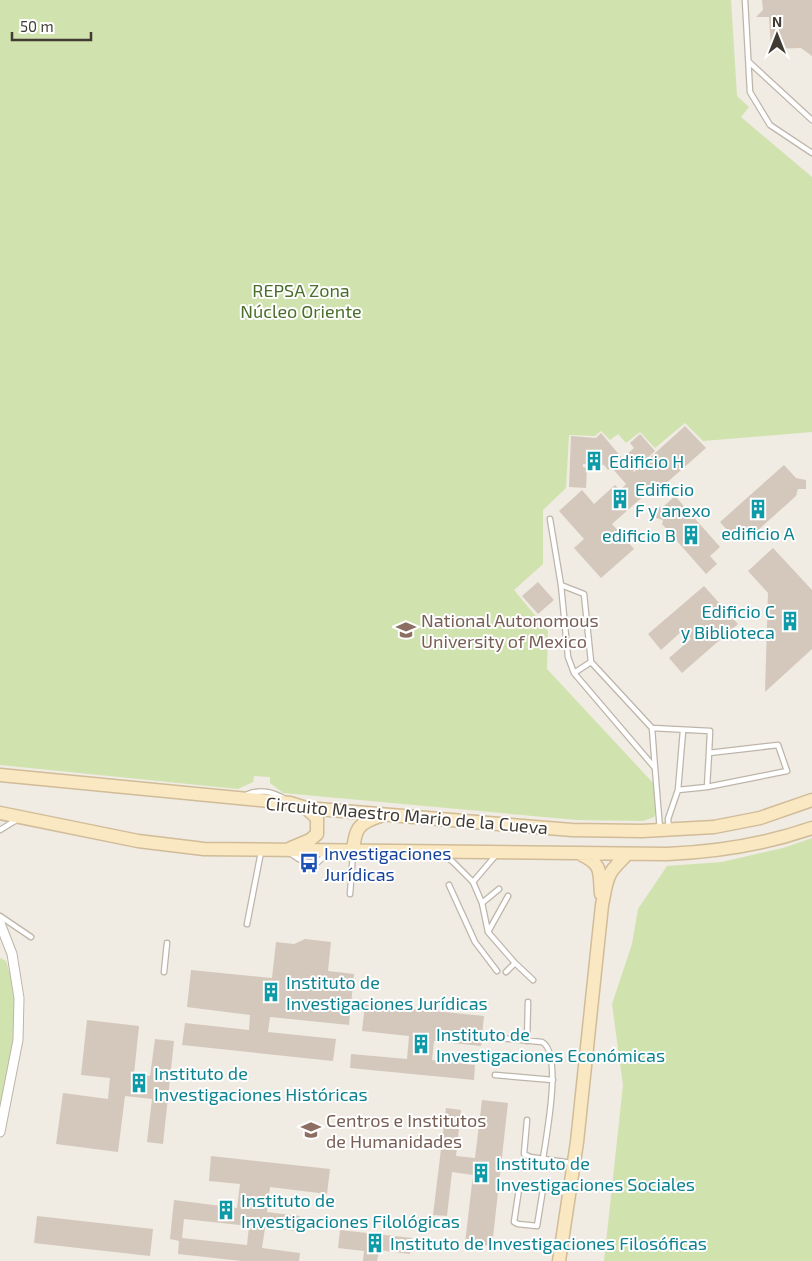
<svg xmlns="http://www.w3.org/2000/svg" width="812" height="1261" viewBox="0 0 812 1261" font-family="'Exo 2',sans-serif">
<rect width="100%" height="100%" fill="#f0ebe3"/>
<path fill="#d0e2ae" d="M0,0H731L737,96L749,107L741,117L812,177V432L703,441L685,423L655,448L640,432L626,443L618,434L610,440L601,431L595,436L569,435L566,488L543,510V564L514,590L548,631L547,669L654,784L656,812L654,817L643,821L577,820L283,793L270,783V777L254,776L253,782L238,789L0,765Z
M812,838V1261H604L623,1085L612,1004L632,944L638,909L667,866L722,862L783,848Z
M0,958L6,961L9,971L12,973L15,995L16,1040L0,1123Z"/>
<path fill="#d4c8bc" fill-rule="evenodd" d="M762,0H812V56L801,48L771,49L769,17H756L763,10Z
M685,426L706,448L654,494L647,493L612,524L634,549L601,578L574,548L584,539L559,511L582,490L594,504L615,485L620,490L626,484L612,468L634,448L630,443L640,434L655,451L633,471L634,472Z
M601,433L622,458L608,470L604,465L583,464V467L587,468L586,488L569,487L571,436L596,438Z
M784,465L796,478L806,480V489H798L796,496L748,539L740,531L733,537L720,522Z
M675,496L720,547L710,556L717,564L706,574L662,524L663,520L656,518L652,513L654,507H663Z
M773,548L812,590V649L765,692L768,593L748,571Z
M538,582L554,600L538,614L522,596Z
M704,586L738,624L682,673L669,658L691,639L683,630L661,650L648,634Z
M305,939L331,942L328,971L354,974L349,1025L270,1017L268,1032L336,1039L333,1061L182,1045L185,1023L249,1030L250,1015L187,1007L191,970L272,978L276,942L294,944Z
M365,1004L484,1016L481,1046L434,1041L432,1060L475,1065L474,1080L350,1068L351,1054L407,1059L409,1036L362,1031Z
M87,1020L139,1026L134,1074L150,1076L155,1039L174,1041L163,1144L147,1142L152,1099L125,1096L118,1152L56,1144L63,1093L108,1099L110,1078L81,1075Z
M482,1100L508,1103L492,1246L465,1243L473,1175L452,1172L447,1216L433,1215L446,1108L461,1110L456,1156L475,1158Z
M211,1156L330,1169L327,1194L270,1187L267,1212L300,1216L298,1231L265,1228L262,1248L300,1253L299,1261H242L178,1254L179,1241L170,1239L174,1200L237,1208L240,1184L209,1181ZM184,1219L249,1226L247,1245L182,1238Z
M37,1216L153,1229L150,1256L34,1243Z
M340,1230L412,1238L410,1254L379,1250L377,1261H363L364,1251L338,1248Z"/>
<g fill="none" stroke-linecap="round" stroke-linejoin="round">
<defs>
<path id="lane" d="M745,0L750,92L770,125L812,153
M749,62L812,120
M550,519L561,585L568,657L574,673L655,768L660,830
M561,585L584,594L591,662L652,728L710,731L709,753L778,745L787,771L707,787L678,790L668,819L669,829
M574,673L591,662
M652,728L655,768
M707,787L709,753
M678,790L683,731
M246,795C258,789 272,791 283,798
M0,830L18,819
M290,853C302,862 304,863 318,862L328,853
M444,855L453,862L473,882L482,903L488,932L515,963L533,980
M473,882L496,855
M449,885L475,942L497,971
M350,894L353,853
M482,903L499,889
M0,916L31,937
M247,924L261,852
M488,932L508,896
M164,972L167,943
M506,972L515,963
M499,1038L542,1042C563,1053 546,1137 543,1159
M527,1041L528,1002
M495,1075L553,1080
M527,1120L524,1154L530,1157L572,1163
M543,1189L537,1226L518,1224L514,1222L519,1189L522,1185L568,1193"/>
<path id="street" d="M0,923L12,954L19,998L18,1040L0,1132"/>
<path id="secondary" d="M0,775L290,803L306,808L572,830L642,831L714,827L760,818L812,800
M0,813L138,841L204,849L667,854C716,852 766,844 812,828
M291,848L310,840L317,834V818L306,808
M353,851C355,829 358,823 380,816
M582,855C603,865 599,872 601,894
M559,1261L577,1142L602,905C605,892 606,876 615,867C619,862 622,860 626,855"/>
</defs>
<use href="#lane" stroke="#beb5a9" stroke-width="7"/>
<use href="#street" stroke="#beb5a9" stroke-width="11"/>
<use href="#secondary" stroke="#d0bc98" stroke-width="15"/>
<use href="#lane" stroke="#fff" stroke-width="4.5"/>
<use href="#street" stroke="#fff" stroke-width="9"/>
<use href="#secondary" stroke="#fae8c3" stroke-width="12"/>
</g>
<defs>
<symbol id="building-bare" viewBox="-9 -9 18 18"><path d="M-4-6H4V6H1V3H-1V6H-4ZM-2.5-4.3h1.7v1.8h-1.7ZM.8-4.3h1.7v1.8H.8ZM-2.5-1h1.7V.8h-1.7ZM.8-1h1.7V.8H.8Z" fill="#0f9aa8" stroke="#fff" stroke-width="2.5" paint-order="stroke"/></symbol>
<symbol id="university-bare" viewBox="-9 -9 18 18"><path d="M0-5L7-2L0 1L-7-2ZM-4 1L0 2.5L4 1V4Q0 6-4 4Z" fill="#8d6e63" stroke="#fff" stroke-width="2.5" paint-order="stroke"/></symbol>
<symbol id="bus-bare" viewBox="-9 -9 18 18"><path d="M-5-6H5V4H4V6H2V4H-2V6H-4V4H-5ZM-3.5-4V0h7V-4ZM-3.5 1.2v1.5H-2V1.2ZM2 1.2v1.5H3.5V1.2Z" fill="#1a4fb4" stroke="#fff" stroke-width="2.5" paint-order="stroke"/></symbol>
</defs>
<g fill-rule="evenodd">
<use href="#building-bare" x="580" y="447" width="28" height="28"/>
<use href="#building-bare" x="606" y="485" width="28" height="28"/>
<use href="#building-bare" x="744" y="495" width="28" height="28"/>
<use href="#building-bare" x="677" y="521" width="28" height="28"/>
<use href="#building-bare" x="776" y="607" width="28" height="28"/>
<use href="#university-bare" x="392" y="616" width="28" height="28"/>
<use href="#bus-bare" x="295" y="849" width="28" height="28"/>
<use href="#building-bare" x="257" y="978" width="28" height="28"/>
<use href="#building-bare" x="407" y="1030" width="28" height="28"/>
<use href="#building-bare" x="125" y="1069" width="28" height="28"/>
<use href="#university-bare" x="297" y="1116" width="28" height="28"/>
<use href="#building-bare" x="467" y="1159" width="28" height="28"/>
<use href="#building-bare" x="212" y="1196" width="28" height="28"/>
<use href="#building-bare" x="361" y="1229" width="28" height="28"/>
</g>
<g text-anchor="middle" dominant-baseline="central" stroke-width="4" stroke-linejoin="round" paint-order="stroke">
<g font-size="18" fill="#4b6e2c" stroke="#fff">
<text x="301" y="290">REPSA Zona<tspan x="301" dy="21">Núcleo Oriente</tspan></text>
</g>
<g font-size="18" fill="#0d838f" stroke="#fff" text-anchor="start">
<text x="609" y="461">Edificio H</text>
<text x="635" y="489">Edificio<tspan x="635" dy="21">F y anexo</tspan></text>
<text x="758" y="533" text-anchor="middle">edificio A</text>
<text x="676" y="535" text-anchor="end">edificio B</text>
<text x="775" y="611" text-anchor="end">Edificio C<tspan x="775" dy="21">y Biblioteca</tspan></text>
<text x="286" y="982">Instituto de<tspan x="286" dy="21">Investigaciones Jurídicas</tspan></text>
<text x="436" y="1034">Instituto de<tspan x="436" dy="21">Investigaciones Económicas</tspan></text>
<text x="154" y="1073">Instituto de<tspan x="154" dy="21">Investigaciones Históricas</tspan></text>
<text x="496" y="1163">Instituto de<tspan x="496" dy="21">Investigaciones Sociales</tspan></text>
<text x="241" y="1200">Instituto de<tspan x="241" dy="21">Investigaciones Filológicas</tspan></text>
<text x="390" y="1243">Instituto de Investigaciones Filosóficas</text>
</g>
<g font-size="18" fill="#785e54" stroke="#fff" text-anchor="start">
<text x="421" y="620">National Autonomous<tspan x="421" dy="21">University of Mexico</tspan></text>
<text x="326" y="1120">Centros e Institutos<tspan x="326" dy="21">de Humanidades</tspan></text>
</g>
<g font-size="18" fill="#413b34" stroke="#fff">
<text transform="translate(407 815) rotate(5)">Circuito Maestro Mario de la Cueva</text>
</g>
<g font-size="18" fill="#164399" stroke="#fff" text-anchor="start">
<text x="324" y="853">Investigaciones<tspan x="324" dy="21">Jurídicas</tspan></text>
</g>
</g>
<g transform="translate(777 35)" stroke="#ffffff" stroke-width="4" paint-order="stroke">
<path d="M0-4L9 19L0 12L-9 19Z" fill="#413b34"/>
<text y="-8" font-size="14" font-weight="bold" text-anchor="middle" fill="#413b34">N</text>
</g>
<path d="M12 32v8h79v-8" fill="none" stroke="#413b34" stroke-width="2.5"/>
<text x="20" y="32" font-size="15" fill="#413b34" stroke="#ffffff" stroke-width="4" paint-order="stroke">50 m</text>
</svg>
